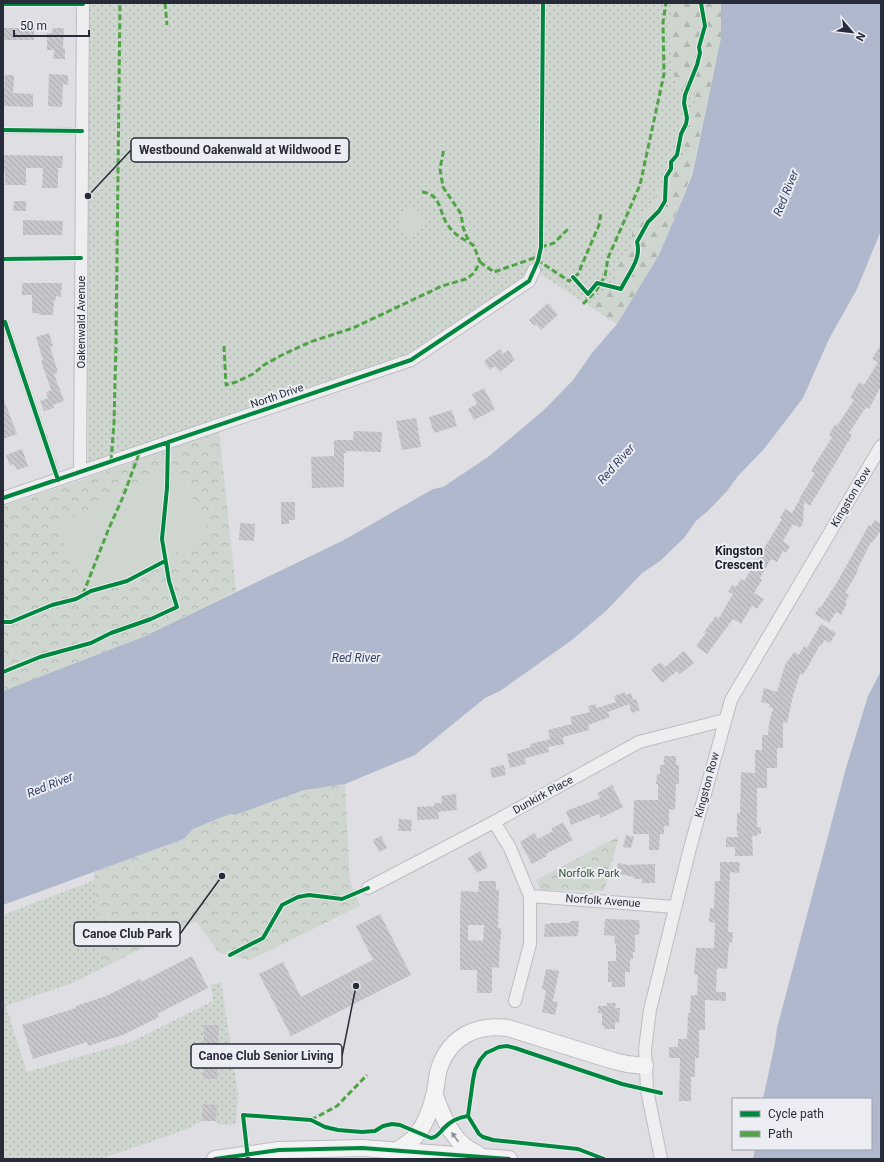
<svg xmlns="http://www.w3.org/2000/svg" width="884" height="1162" viewBox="0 0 884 1162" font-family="Roboto,sans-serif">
<defs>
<pattern id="grass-dots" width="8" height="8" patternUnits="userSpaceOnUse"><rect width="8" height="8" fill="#ced6cf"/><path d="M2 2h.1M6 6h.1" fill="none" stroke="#b1b8b2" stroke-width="1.8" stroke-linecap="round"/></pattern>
<pattern id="forest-firs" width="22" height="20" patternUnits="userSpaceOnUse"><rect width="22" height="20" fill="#ced6cf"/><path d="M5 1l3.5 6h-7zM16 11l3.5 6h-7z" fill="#b1b8b2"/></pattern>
<pattern id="park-crowns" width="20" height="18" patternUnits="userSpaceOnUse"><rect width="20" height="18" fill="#ced6cf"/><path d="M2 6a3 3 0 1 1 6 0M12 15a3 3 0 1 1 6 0" fill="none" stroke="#b1b8b2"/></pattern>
<pattern id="building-back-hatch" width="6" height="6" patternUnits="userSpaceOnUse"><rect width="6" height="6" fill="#c7c7cb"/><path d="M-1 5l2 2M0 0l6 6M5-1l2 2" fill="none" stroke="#ababaf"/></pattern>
</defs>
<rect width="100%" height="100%" fill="#dfdfe3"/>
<path fill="url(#grass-dots)" d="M90,3H721L691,176L617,324L534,270L411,360L88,463L87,306Z
M95,880L103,968L72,983L6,1006L27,1072L131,1042L213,1001L211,985L221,982L238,1092L236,1124L220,1125L216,1121H202L187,1129L165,1137L100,1159H3V917L8,913Z"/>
<path fill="url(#forest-firs)" d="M673,3H721V38L691,176L659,255L617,324L590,306L614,287L618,261L632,247V232L686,150L679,121L696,102L692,87H676L668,29Z"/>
<path fill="url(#park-crowns)" d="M3,3H74V7L3,6Z
M3,127H74V135L3,134Z
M73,255V261H3V256Z
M3,323H9L59,470L52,472L3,329Z
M219,431L236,591L143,637L3,691V506L79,481Z
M345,784L350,881L360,906L250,960L219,953L196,921L103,968L94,872L184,839L193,829L230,814L235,815L304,790Z
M619,836L604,891L540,890L536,880Z"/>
<path fill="#ced6cf" d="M411,206C428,213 426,228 411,236L404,234L399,226C400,216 402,211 411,206Z
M176,465L211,535L90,596L55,526Z"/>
<path fill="#afb8cc" d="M721,3H881V225L880,233L857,289L829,339L803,398L764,449L738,476L727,491L709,510L696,521L684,538L660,561L642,573L607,610L572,640L500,691L485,698L415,755L345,784L304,790L235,815L230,814L193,829L184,839L3,905V691L143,637L344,540L433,489L443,487L488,457L545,409L573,380L592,353L617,324L659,255L692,176L721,38Z
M881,671V1159H753L755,1149H871V1099H763L775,1043L777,1028L846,768L868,696Z"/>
<path fill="url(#building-back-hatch)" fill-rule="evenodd" d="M3,28H34V40H3Z
M53,28H64L63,48L65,49V59H53L54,50H47V33H52Z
M49,74L68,75V85L63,84L62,107L48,106Z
M5,75H14L13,93L33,94V107L3,106Z
M3,155L63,156L62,168H58V188H42L43,168H26V185H5V172H3Z
M14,201H26V211H13Z
M23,220L63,221L62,235H23Z
M22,283H62L61,297L56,296V300H54L53,315H39V313H32V295H22Z
M548,303L558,315L541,330L536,324L534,326L529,320Z
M49,333L53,346L50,347L58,372L54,374L64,401L53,405L54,408L44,411L40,401L48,398L46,392L51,390L41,361L43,360L36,337Z
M881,344V386L869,409L866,407L849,433L852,435L810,506L804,502L803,523L800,528L793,524L783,541L790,546L786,553L783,551L777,562L771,559L760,578L762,580L754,593L764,599L757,609L752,606L741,624L733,619L707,654L696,646L706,633L704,632L716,616L719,618L733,594L728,592L732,585L736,587L741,579L744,581L782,519L780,518L785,509L792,513L800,499H799L815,473L811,471L832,437L829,435L835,424L837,426L854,400L850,398L859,382L864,385L878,362L872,359Z
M500,349L503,354L508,350L515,360L500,372L495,366L490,370L484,361Z
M484,388L495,409L474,420L468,409L477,404L472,394Z
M3,398L17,434L3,439Z
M452,410L457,426L434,433L429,417Z
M416,418L421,447L402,450L396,421Z
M354,431L382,432L381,452L347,451V453H344V487L312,488L311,457L334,456V440H353Z
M22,449L28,466L17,470L14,464L10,466L6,455Z
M281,502H295V520H289V524H281Z
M875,520L881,524V530L872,543L871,542L857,570L858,571L845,593L849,595L845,602L847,603L841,615L836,612L829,623L815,614L820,606L821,607L839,579L869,525L871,526Z
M240,523L255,524L254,541L239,540Z
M821,624L836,633L830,643L825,640L821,646L820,645L803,675L800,674L793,696L787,723L783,722V748H777V768H767V788H757V827H761V834H757V836H752L753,856H735V847H726V837H738L736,827H737V813H740L741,772L755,773V750H762V735H768L769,724L773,708L769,707L770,704L761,702L764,688L777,692L785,665L794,652L799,655L804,646L807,648Z
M684,651L694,663L680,674L677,671L662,683L651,669L661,662L665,667Z
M625,692L626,695L631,693L633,700L636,699L640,710L632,713L629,704L608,712L610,717L588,725L589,730L563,737L564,744L548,747L549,752L525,758L526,764L510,768L507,754L531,747L530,744L550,739L548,730L572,724L570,717L590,712L588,706L596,704L597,708L616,702L614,696Z
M664,756H676V765H679V784H676L675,810L669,809V826H664V834H660L659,850H649V834H633L634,800H658V784H656L657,774H660V765H664Z
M504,765L506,775L492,778L490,768Z
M612,785L623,807L601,818L599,814L571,825L566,811L600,798L597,793Z
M456,794L457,810L438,812L439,819L417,820V807L434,806V803H442L441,796Z
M399,819L412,820L411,831H398Z
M563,822L573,840L546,854L547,856L532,864L520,842L534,833L538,839L553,831L551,829Z
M626,835L634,837L631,848L623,847Z
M381,836L387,848L379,852L373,840Z
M480,851L488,867L477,873L468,858Z
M720,862H740L739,873L730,872L728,932H733L732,943H729L727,969L717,968L716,992H726V1001L705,1000V1030H699V1058H695V1077H691V1101H679L680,1058H669V1047H678V1039H687L688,1013H690L691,995H697L698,975H694L696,948H714L715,923L709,922L710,908L714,909L715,881H720Z
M618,863L628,865L655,864V883H642V879H634V877L616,873Z
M479,881H496V890H499L498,928H501V939H500L499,968L492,967V993H477V970H460V914L461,891L478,892ZM468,925H484L483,941L468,940Z
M380,914L411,975L291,1036L259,974L283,962L301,997L373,960L356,926Z
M605,919L639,920V923H640L639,935H635V952H633V959H630V972H625V987H612V982H608V961H616V944H614L615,936L604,935Z
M570,921H579L578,936L544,937L545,924H550V923H570Z
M192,956L208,988L157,1014L159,1017L123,1035L88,1046L87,1042L33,1059L22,1025L76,1008V1006L106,996L140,979L141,982Z
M546,969L559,971L553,1001L558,1002L555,1015L542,1012L546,990L542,989Z
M607,1003H616L615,1008H620L619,1023H615V1029H604V1026H602V1013H598V1006H607Z
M204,1025H219L217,1079H203Z
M203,1104L217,1105L216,1121H202Z"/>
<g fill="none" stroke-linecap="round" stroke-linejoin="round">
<defs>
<path id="minor" d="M80,472L83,3
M3,498L411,360L529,281L534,270
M494,822L510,848L530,896V944L515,1001
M368,888L494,822L639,742L725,720
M530,896L675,907
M661,1159L647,1090L645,1049L650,1010L690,848L731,700L881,446"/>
<path id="major" d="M435,1096C444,1119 453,1144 478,1154
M397,1150C405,1145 413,1141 418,1133C426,1123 431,1108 434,1096C437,1086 436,1076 440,1066C451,1036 477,1024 508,1028L614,1061L627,1064L645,1066
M215,1159L279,1150L362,1148L509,1159"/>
</defs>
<use href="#minor" stroke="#bdbdc1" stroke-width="14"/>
<use href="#major" stroke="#bbbcc0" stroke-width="18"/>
<use href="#minor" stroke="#eeeef0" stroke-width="12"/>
<use href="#major" stroke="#f3f3f4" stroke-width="16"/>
<path stroke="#51a445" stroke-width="3" stroke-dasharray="6 3" stroke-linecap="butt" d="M165,3L167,25
M422,192C441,194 439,211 447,224C453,233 460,238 469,242
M541,247L554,243L568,229
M480,262L494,272L534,258L569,281L578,274L599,225L601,213
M583,304L596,291L605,276L608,258L640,185L664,74L663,22L666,3
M224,346L226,385L236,382L253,374L264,365L280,356L310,342L353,328L442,286L466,279L474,273L480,262L474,246L469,242L463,227L461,214L443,187L440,169L444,148
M111,461L114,423L116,343L120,3
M83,594L109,528L123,497L140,451
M311,1120L337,1106L367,1075"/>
<defs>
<path id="cycleway" d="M3,4H83
M3,130L82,131
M3,259L81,258
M573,277L588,294L597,283L621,289C628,274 642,259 637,242L648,222L659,211L665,201L666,177L671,169V162L677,155L681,134L686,124L687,118L684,103L685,95L697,65L700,53L699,47L705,26L701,3
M5,322L58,480
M3,498L411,360L529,281L538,261L541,247L543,3
M3,622H11L52,605L76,599L91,591L127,581L165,561
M3,672L40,657L91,643L111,633L151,619L177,607L169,581L162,539L167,488L168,442
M230,955L263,938L282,905L298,897L309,895L342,899L368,888
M215,1159L279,1150L362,1148L509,1159
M248,1159L243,1115L311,1120L325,1127L338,1130L362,1132L375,1131L383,1126L392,1124L400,1125L431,1138C438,1137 440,1132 444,1128C451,1121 459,1117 468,1116
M604,1159L578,1149L493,1140L483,1137L479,1134L468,1116L473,1080L475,1070L480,1060L486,1053L499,1047L507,1046L515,1048L622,1084L661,1093"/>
</defs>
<use href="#cycleway" stroke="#ecedf3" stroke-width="6"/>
<use href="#cycleway" stroke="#00873e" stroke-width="4"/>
</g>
<defs><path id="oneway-solid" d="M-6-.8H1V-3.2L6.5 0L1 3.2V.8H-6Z"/></defs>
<use fill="#8e8f97" href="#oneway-solid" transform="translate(455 1137) rotate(-125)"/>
<g text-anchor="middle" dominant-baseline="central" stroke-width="4" stroke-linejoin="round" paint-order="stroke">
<g font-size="11" fill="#282b3a" stroke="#ecedf3">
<text transform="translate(81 322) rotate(-90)">Oakenwald Avenue</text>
<text transform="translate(277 396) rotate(-19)">North Drive</text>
<text transform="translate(851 497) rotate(-59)">Kingston Row</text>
<text transform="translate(707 785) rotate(-75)">Kingston Row</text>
<text transform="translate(543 795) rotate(-29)">Dunkirk Place</text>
<text transform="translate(603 901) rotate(4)">Norfolk Avenue</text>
</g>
<g font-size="11" fill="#375436" stroke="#ecedf3">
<text x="589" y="873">Norfolk Park</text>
</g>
<g font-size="12" font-style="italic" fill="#364469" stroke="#ecedf3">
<text transform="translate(786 193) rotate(-68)">Red River</text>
<text transform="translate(616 464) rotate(-48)">Red River</text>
<text x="356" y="658">Red River</text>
<text transform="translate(50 785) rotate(-22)">Red River</text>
</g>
<g font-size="12" font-weight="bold" fill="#1a1d2b" stroke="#ecedf3">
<text x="739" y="551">Kingston<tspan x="739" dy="14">Crescent</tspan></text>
</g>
</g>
<path fill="none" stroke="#282b3a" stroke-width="1.5" d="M88 196L131 150M222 876L180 934M356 986L342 1056"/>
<g fill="#282b3a" stroke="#ecedf3" stroke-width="1.5">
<circle cx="88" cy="196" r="4"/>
<circle cx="222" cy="876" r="4"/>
<circle cx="356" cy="986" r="4"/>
</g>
<g fill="#ecedf3" stroke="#282b3a" stroke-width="1.5">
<rect x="131" y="138" width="218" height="24" rx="4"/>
<rect x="74" y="922" width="106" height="24" rx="4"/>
<rect x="191" y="1044" width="151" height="24" rx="4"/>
</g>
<g font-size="12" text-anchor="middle" font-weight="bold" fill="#282b3a">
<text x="240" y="154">Westbound Oakenwald at Wildwood E</text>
<text x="127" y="938">Canoe Club Park</text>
<text x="266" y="1060">Canoe Club Senior Living</text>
</g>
<rect width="884" height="1162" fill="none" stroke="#282b3a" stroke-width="8"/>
<rect x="732" y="1098" width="140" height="52" fill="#ecedf3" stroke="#9e9fa9"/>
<rect x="740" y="1111" width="20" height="6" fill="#00873e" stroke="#9e9fa9"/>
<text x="768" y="1118" font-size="12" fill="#282b3a">Cycle path</text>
<rect x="740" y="1131" width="20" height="6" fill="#51a445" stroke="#9e9fa9"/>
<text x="768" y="1138" font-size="12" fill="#282b3a">Path</text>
<g transform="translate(852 32) rotate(118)" stroke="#ecedf3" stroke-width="3" paint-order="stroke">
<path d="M0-3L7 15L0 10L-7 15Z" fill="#282b3a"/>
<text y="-6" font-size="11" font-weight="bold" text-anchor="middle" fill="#282b3a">N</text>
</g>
<path d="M14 30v6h75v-6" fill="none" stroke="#282b3a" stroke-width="2"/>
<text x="20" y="30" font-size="12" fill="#282b3a" stroke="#ecedf3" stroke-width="3" paint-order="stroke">50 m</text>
</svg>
